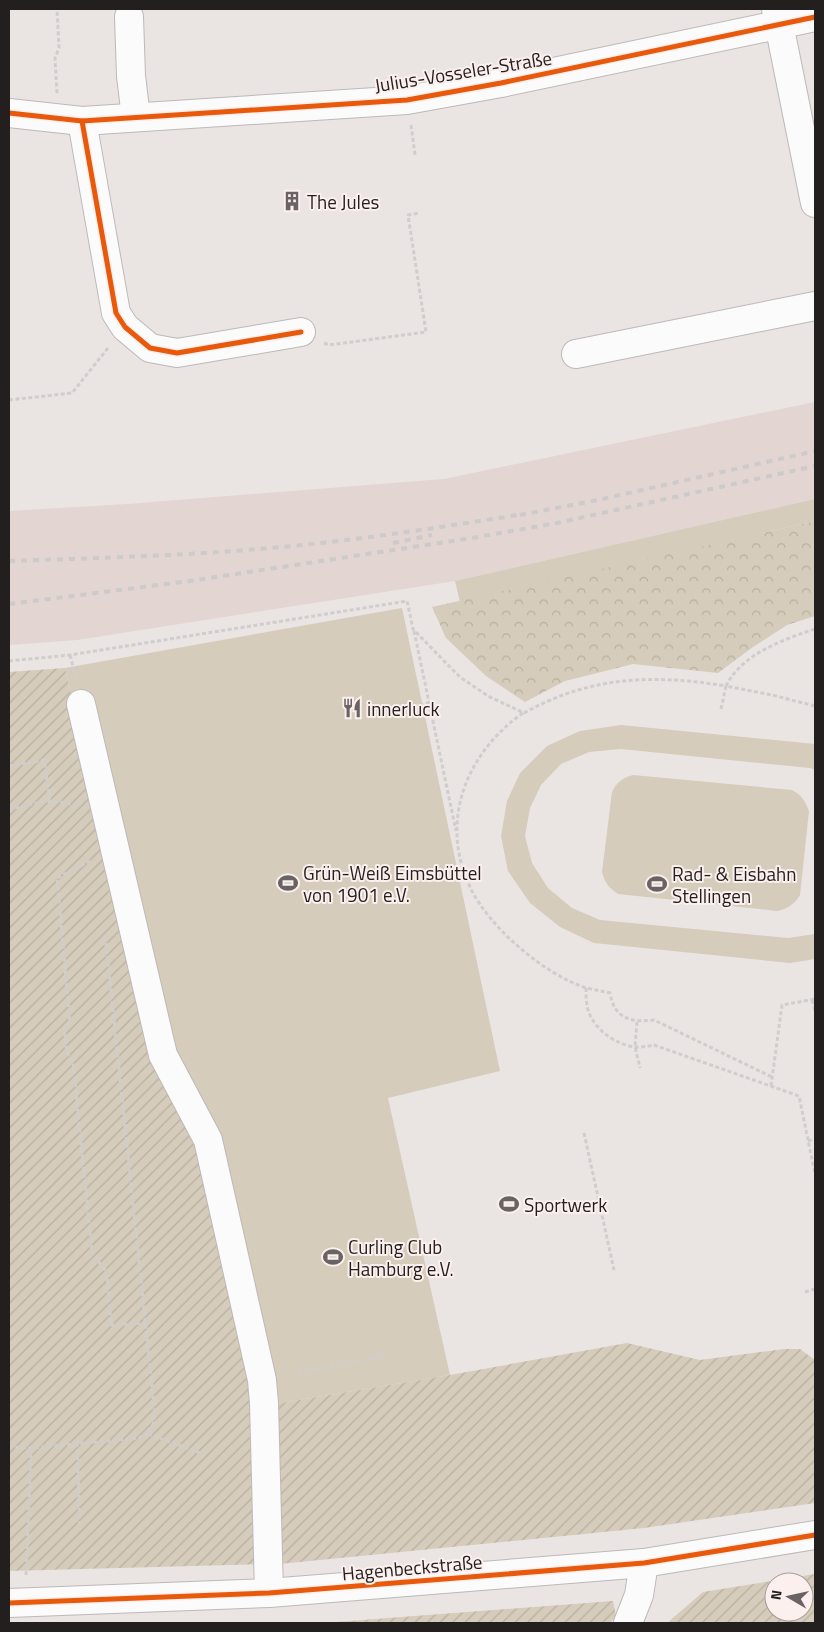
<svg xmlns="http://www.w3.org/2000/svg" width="824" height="1632" viewBox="0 0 824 1632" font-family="'Titillium Web',sans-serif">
<defs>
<pattern id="forest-crowns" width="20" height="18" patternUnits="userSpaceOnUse" patternTransform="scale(1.25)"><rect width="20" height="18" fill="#d6ccbb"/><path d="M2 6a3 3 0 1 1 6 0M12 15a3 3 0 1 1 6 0" fill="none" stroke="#b7afa0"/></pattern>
<pattern id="garden-furrows" width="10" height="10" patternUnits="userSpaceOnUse" patternTransform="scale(1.25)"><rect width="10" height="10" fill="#d6ccbb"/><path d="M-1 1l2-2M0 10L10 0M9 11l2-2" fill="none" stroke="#b7afa0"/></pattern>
</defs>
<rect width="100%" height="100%" fill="#eae4e3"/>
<path fill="#e2d5d2" d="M815,402V499L455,581L77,640L9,645V511L128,504L444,479Z"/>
<g fill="#d6ccbb">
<path d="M815,499V521L460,602L455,581Z"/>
<path d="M402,608L500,1071L388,1098L450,1375L275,1404L157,1062L65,668Z"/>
<path d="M621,725L815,744V770L810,768L621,749L589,752L561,764L541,785L530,808L525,836L532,863L548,888L572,908L600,920L788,938L815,934V959L790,963L594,943L560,927L530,903L508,871L501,836L507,801L520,773L547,746L580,731Z"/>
<path d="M633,775L792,790C802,795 805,801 809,811L800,895C794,904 789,908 778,911L618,894C609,888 605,883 602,872L612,792C617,782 622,778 633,775Z"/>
</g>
<path fill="url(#forest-crowns)" d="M815,521V616L787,625L753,647L718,673L633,664L565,681L525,702L486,676L446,638L432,607Z"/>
<g fill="url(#garden-furrows)" fill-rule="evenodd">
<path d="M65,668L157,1062L196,1143L255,1395L262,1564L9,1571V672Z"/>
<path d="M627,1343L700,1360L784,1349H800L815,1360V1503L644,1528L279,1564L275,1404L450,1375Z"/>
<path d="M815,1574V1623H667L703,1592ZM774,1582H804V1612H774Z"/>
<path d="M613,1601L616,1616L610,1623H323Z"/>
</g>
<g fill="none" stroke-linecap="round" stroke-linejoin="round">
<defs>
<g id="minor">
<path d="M776,9L815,203"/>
<path d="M129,17L131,76L136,117"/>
<path d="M9,113L82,121L407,100L501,83L815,17"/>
<path d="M82,121L116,313L125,327L150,348L177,353L301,332"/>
<path d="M576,354L815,306"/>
<path d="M81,704L163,1055L208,1140L262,1380L264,1403L269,1593"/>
<path d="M9,1603L269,1593L644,1563L815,1535"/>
<path d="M628,1623L639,1595L644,1563"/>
</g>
</defs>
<use href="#minor" stroke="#bdb9b8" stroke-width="30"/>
<g stroke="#d0cecd" stroke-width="3" stroke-dasharray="4 2.5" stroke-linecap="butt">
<path d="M57,93L55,58L59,48L57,9"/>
<path d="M411,125L415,155"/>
<path d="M324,343L329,345L426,332L408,215L420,213"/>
<path d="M9,400L72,393L108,348"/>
<path d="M414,631L456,831"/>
<path d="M70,655L76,679"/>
<path d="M9,661L70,655L407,601L413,629L447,664L460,677L488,696L524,713C591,676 652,674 726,686C742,654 782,640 815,629"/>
<path d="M721,709L726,686L772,695L815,706"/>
<path d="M523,713C466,753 438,822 471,889C490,928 546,976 587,988C595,990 602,991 610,993C614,1018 630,1023 654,1020L772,1077"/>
<path d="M375,715L429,703"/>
<path d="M9,766L44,760L50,802"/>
<path d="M9,809C31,805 58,795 78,808"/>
<path d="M90,861L57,878L70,1023L64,1030L67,1052L73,1062L92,1253L107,1273L111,1325L146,1323"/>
<path d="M586,988C586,997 586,1007 590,1015C598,1032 616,1044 634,1047C640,1048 648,1046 654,1045L799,1096L815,1174"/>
<path d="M812,1000L815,1010"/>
<path d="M637,1022L635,1047L640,1068"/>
<path d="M771,1086L782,1005L815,999"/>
<path d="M584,1133L614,1270"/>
<path d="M808,1141L815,1139"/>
<path d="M805,1292L815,1289"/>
<path d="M298,1372L381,1357L379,1348"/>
<path d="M148,1434L203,1454"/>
<path d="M77,1443L80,1527"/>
<path d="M9,1447L31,1448L139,1438C150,1433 153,1428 155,1415L105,934"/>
<path d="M26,1575L31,1448"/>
</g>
<use href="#minor" stroke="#fcfbfb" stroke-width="28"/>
<g stroke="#cccaca" stroke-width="4" stroke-dasharray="6 6" stroke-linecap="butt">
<path d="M520,515L598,500L815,451"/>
<path d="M393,543L432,535"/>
<path d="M9,561C96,558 183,556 270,548C355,541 440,527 525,514"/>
<path d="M9,604L190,581L472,538L557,523L815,466"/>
</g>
<defs>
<g id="cycleway">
<path d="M9,113L82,121L407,100L501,83L815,17"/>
<path d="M82,121L116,313L125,327L150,348L177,353L301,332"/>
<path d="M9,1603L269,1593L644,1563L815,1535"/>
</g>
</defs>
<use href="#cycleway" stroke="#fbf0ee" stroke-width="8"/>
<use href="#cycleway" stroke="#e8590c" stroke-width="5"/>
</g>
<defs>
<symbol id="building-bare" viewBox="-9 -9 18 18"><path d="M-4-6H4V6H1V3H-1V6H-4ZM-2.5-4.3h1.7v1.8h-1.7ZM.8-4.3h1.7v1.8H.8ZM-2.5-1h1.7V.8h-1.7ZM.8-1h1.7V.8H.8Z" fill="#696463" stroke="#fbf0ee" stroke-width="2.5" paint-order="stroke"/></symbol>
<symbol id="restaurant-bare" viewBox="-9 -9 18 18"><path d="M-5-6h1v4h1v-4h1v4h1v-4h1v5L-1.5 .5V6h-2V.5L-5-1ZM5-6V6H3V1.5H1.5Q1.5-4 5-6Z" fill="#696463" stroke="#fbf0ee" stroke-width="2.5" paint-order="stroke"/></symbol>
<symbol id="stadium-bare" viewBox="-9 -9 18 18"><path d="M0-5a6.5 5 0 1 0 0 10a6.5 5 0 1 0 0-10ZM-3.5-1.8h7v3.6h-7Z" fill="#696463" stroke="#fbf0ee" stroke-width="2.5" paint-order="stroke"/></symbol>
</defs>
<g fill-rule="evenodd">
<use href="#building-bare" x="278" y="187" width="28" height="28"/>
<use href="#restaurant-bare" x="338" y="694" width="28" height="28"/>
<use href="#stadium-bare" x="274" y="869" width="28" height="28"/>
<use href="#stadium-bare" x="643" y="870" width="28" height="28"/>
<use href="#stadium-bare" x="495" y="1190" width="28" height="28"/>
<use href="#stadium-bare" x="319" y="1243" width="28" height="28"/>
</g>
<g text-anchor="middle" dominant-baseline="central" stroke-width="4" stroke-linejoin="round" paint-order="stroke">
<g font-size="19" fill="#231f1e" stroke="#fbf0ee">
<text transform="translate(463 71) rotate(-9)">Julius-Vosseler-Straße</text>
<text transform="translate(412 1567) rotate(-5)">Hagenbeckstraße</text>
</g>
<g font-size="19" fill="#231f1e" stroke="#fbf0ee" text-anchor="start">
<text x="307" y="201">The Jules</text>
<text x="367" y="708">innerluck</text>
<text x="303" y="872">Grün-Weiß Eimsbüttel<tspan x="303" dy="22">von 1901 e.V.</tspan></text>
<text x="672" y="873">Rad- &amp; Eisbahn<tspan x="672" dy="22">Stellingen</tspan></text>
<text x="524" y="1204">Sportwerk</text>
<text x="348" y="1246">Curling Club<tspan x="348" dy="22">Hamburg e.V.</tspan></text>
</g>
</g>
<rect width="824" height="1632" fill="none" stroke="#231f1e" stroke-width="20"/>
<g transform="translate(789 1597) rotate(279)"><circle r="24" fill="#fbf0ee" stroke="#a59c9b"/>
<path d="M0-4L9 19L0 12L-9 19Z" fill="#696463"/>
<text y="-8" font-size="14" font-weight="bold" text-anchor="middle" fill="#231f1e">N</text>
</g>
</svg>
